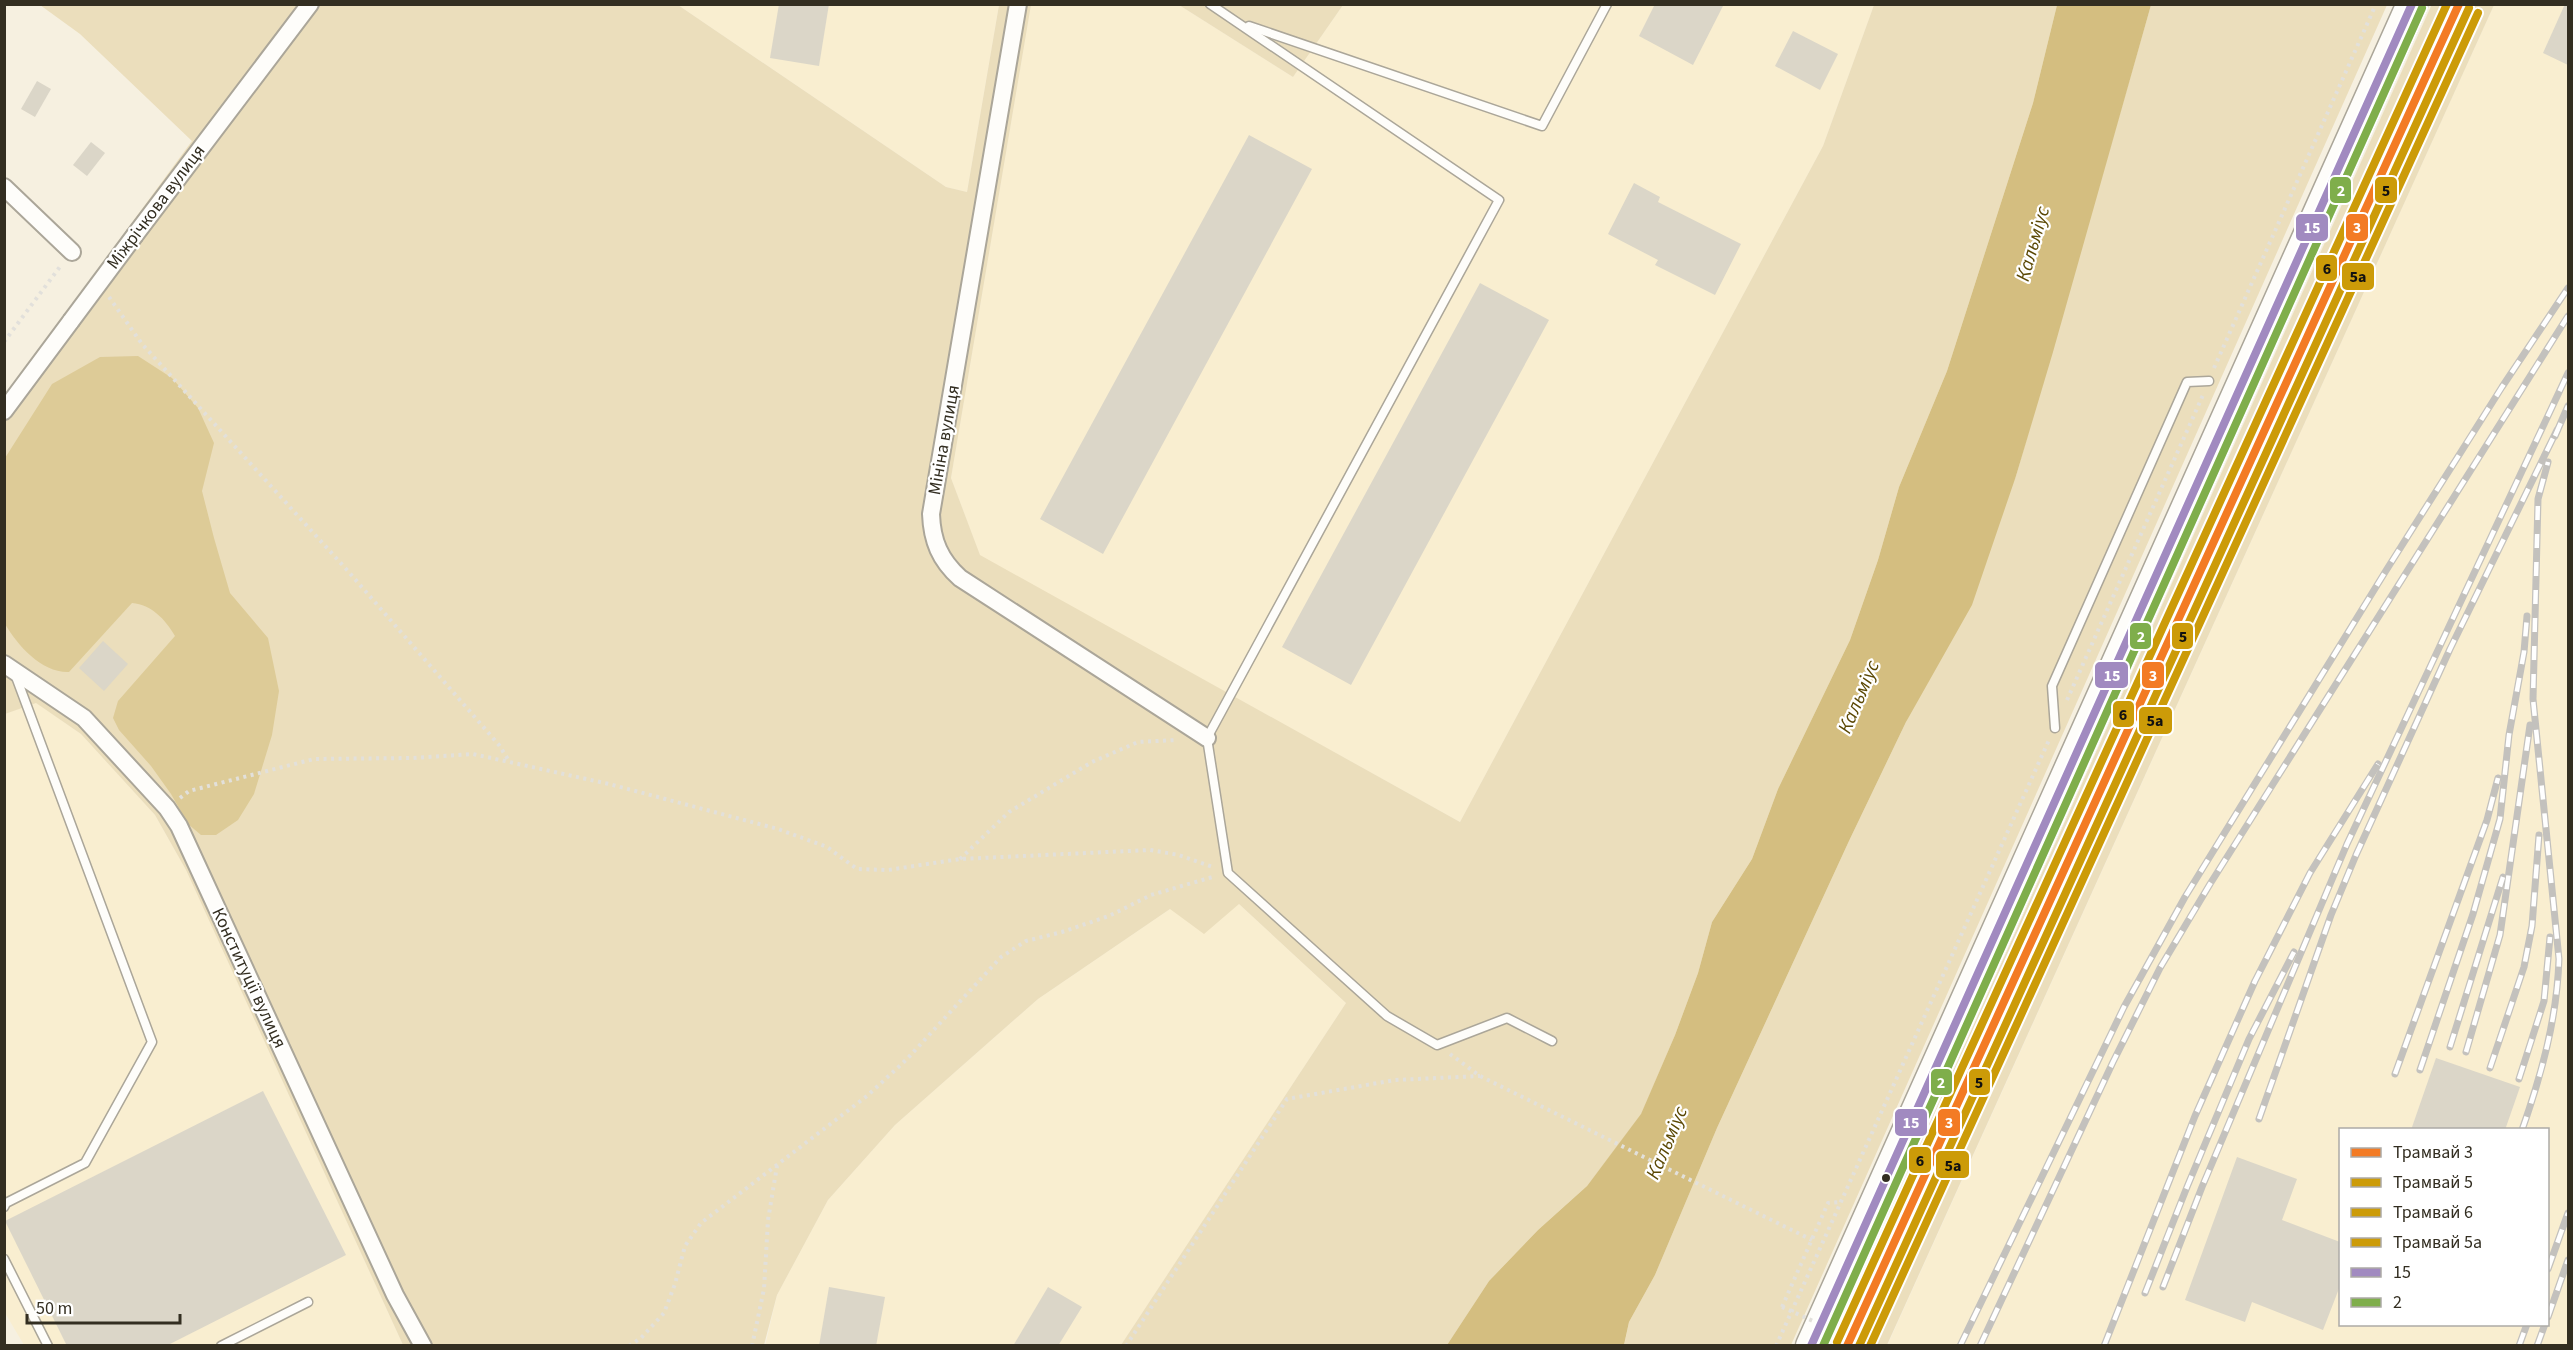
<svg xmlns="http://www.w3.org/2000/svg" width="2573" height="1350" viewBox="0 0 2573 1350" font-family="'Source Sans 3',sans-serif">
<rect width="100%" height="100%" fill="#f6f0e0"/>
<g fill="#f9eed0" fill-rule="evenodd">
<path d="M678,5H999L967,192L946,187Z"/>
<path d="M1031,5H1179L1293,77L1343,5H1874L1823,146L1460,822L980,556L951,478Z"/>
<path d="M2494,5H2568V1345L1887,1346ZM2340,1130H2548V1324H2340Z"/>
<path d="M35,702L81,734L155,815L186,870L403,1345H24L5,1313V714Z"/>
<path d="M1239,904L1346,1003L1121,1345L765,1346L777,1295L828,1200L895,1125L1038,999L1170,909Z"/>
</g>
<g fill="#ebdebc">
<path d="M2432,4L2494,5L1887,1345H1830Z"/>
<path d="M40,5H678L946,187L967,192L999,5H1031L951,478L980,555L1460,822L1823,146L1874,5H2057L2033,103L1947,371L1899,487L1878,560L1850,640L1778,789L1752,859L1712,922L1698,973L1675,1035L1641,1115L1587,1186L1538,1230L1489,1281L1447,1345H1121L1346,1003L1239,904L1204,934L1170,909L1038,999L895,1125L828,1200L777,1295L764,1345H403L186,870L155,815L81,734L36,703L5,714V395L192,141L80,34Z"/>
<path d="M1179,5H1343L1293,77Z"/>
<path d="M2151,5H2387L1791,1345L1624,1346L1629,1322L1655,1275L1717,1128L1849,841L1906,722L2016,476Z"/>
</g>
<path fill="#ddcb97" d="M138,356L172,378L198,408L214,443L202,491L214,538L230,593L268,638L279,691L272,735L254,794L238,820L216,835H201L188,824L171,794L151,766L119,730L113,718L118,701L175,636C165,619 152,605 132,603L69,672C42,673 18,646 5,624V458L52,384L100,357Z"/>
<path fill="#d4be80" d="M2057,5H2151L2053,352L2016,476L1972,605L1906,722L1849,841L1717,1128L1655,1275L1629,1322L1624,1345H1447L1489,1281L1538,1230L1587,1186L1641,1114L1675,1035L1698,973L1712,922L1752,859L1778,789L1850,640L1878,560L1899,487L1947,371L2033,103Z"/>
<g fill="#dbd6c8">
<path d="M779,4H829L819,66L770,58Z"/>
<path d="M1655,4H1724L1693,65L1639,36Z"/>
<path d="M2565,4H2568V65L2543,53Z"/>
<path d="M1793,31L1838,54L1820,90L1775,66Z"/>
<path d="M37,81L51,89L35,117L21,109Z"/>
<path d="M1249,135L1312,169L1103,554L1040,519Z"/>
<path d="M91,142L105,153L87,176L73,165Z"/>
<path d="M1634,183L1660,197L1658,202L1741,244L1715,295L1655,265L1658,260L1608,234Z"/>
<path d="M1480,283L1549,320L1351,685L1282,647Z"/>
<path d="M103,641L128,664L104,691L79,668Z"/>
<path d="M2436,1058L2520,1087L2505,1130H2411Z"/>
<path d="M263,1091L346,1255L166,1346H67L5,1221Z"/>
<path d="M2237,1157L2297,1179L2282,1220L2340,1242V1286L2323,1330L2252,1302L2245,1322L2185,1300Z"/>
<path d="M829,1287L885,1297L876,1346H819Z"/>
<path d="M1048,1287L1082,1307L1058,1346H1013Z"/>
</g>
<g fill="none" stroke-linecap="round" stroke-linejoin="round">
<defs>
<g id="lane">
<path d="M1210,4L1499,200L1207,738L1228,873L1387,1016L1437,1045L1507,1018L1552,1041"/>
<path d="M1249,26L1542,126L1607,4"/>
<path d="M2055,728L2052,686L2187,382L2209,381"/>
<path d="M4,1207L6,1203L85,1163L152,1042L15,674"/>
<path d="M4,1259L48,1346"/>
<path d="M221,1346L308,1302"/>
</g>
<g id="street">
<path d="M1018,4L931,514C932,541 940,560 960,578L1207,738"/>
<path d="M4,187L72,252"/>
<path d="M135,235L310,4"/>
<path d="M4,411L71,321"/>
<path d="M4,664L84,718L167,808L179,826L395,1295L423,1346"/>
</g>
<path id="highway" d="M1811,1346L2412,4"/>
</defs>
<use href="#lane" stroke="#aba699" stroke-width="11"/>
<use href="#street" stroke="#aba699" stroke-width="20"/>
<use href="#highway" stroke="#aba699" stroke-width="33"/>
<g stroke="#e2e0db" stroke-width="4" stroke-dasharray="3 4.5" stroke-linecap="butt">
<path d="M109,297L142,344L347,570L499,745L509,761"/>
<path d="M4,342L62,264"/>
<path d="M2214,368L2376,4"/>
<path d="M2067,700L2203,395"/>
<path d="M180,798L189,791L314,759L412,758L473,754L609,784L778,829L827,847L857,869L888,870L960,859L1150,850L1179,855L1213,867"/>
<path d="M960,859L1009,812L1092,762L1138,742L1176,740"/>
<path d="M1450,1054L1480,1076L1812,1240"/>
<path d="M1782,1307L1828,1203L1840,1202"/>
<path d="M629,1346L641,1338L664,1313L675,1284L685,1246L701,1223L867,1096L906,1060L1001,957L1026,941L1062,932L1109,916L1151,895L1216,876"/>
<path d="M752,1346L764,1289L768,1220L777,1166"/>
<path d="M1126,1346L1287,1099L1395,1080L1480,1076"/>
<path d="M1776,1346L2049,740"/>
</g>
<use href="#lane" stroke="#fefdfa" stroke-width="8"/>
<use href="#street" stroke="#fefdfa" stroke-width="16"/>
<use href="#highway" stroke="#fefdfa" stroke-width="30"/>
<defs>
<g id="rail">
<path d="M2555,436L2568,406"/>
<path d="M2450,1047L2503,877"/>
<path d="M2466,1052L2500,935L2530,725"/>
<path d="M2490,1068L2524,967L2532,926L2539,835"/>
<path d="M2420,1070L2473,914L2500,819L2509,735L2524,652L2527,616"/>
<path d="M2395,1074L2487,820L2498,778"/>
<path d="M2519,1079L2544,1001L2550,937"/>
<path d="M2259,1119L2331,915L2356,855L2450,649L2557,430"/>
<path d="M2522,1130C2542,1073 2557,1018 2559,959L2533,699L2538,499L2548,462"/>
<path d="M2548,1269L2568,1213"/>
<path d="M2163,1287L2202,1187L2347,844L2568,373"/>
<path d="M2145,1293L2187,1187L2249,1039L2294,952"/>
<path d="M2548,1317L2568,1260"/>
<path d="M1960,1346L2124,1007L2185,897L2387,569L2502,387L2568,288"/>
<path d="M1980,1346L2113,1062L2160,968L2210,884L2568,316"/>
<path d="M2104,1346L2195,1116L2255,981L2310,873L2378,764"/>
<path d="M2519,1346L2527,1324"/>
<path d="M2537,1346L2545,1324"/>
</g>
</defs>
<use href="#rail" stroke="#c3c1bd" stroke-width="7"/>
<use href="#rail" stroke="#fff" stroke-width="4.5" stroke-dasharray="14" stroke-linecap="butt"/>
<defs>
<path id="street-bridge" d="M71,321L135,235"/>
</defs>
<use href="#street-bridge" stroke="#aba699" stroke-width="20" stroke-linecap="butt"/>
<path stroke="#e2e0db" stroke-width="4" stroke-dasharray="3 4.5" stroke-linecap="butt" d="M1782,1307L1868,1346"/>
<use href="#street-bridge" stroke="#fefdfa" stroke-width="16"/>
<defs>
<path id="bus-1" d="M1811,1346L2412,4"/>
<path id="bus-2" d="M1823,1346L2422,8"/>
</defs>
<use href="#bus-1" stroke="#fff" stroke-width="12"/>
<use href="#bus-2" stroke="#fff" stroke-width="12"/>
<use href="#bus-1" stroke="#a18ac0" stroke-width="8"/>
<use href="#bus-2" stroke="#7fae4b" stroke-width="8"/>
<defs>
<path id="tram-1" d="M1847,1346L2459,4"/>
<path id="tram-2" d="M1859,1346L2469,8"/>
<path id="tram-3" d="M1837,1342L2447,4"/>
<path id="tram-4" d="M1870,1346L2478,13"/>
</defs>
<use href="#tram-1" stroke="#fff" stroke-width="12"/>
<use href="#tram-2" stroke="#fff" stroke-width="12"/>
<use href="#tram-3" stroke="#fff" stroke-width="12"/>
<use href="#tram-4" stroke="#fff" stroke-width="12"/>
<use href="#tram-1" stroke="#f37b24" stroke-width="8"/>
<use href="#tram-2" stroke="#cc9b08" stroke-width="8"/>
<use href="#tram-3" stroke="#cc9b08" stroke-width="8"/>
<use href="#tram-4" stroke="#cc9b08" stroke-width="8"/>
</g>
<circle fill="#332e21" stroke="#fff" stroke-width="2" cx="1886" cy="1178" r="5"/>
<g text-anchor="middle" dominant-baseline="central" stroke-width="4.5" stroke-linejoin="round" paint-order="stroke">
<g font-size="18" fill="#332e21" stroke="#fff">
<text transform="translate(156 207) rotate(-53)">Міжрічкова вулиця</text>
<text transform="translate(944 440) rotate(-80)">Мініна вулиця</text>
<text transform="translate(249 978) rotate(65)">Конституції вулиця</text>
</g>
<g font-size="20" font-style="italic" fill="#5b4804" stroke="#fff">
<text transform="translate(2033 244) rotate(-74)">Кальміус</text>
<text transform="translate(1859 697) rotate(-67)">Кальміус</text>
<text transform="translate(1667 1143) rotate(-67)">Кальміус</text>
</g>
</g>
<g stroke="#fff" stroke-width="2">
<rect x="2329" y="176" width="23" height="28" rx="6" fill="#7fae4b"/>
<rect x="2374" y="176" width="24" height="28" rx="6" fill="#cc9b08"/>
<rect x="2295" y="213" width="34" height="29" rx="6" fill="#a18ac0"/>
<rect x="2345" y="213" width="24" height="29" rx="6" fill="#f37b24"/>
<rect x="2315" y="254" width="23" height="28" rx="6" fill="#cc9b08"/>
<rect x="2341" y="262" width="34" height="29" rx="6" fill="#cc9b08"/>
<rect x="2129" y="622" width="23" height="28" rx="6" fill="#7fae4b"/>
<rect x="2171" y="622" width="23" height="28" rx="6" fill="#cc9b08"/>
<rect x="2141" y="661" width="24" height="28" rx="6" fill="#f37b24"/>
<rect x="2094" y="661" width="35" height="28" rx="6" fill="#a18ac0"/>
<rect x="2112" y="700" width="23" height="28" rx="6" fill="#cc9b08"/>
<rect x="2138" y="706" width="35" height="29" rx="6" fill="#cc9b08"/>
<rect x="1930" y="1068" width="23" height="28" rx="6" fill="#7fae4b"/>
<rect x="1968" y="1068" width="23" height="28" rx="6" fill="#cc9b08"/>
<rect x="1894" y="1108" width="34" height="29" rx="6" fill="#a18ac0"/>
<rect x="1937" y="1108" width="24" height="29" rx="6" fill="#f37b24"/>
<rect x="1908" y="1146" width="24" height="28" rx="6" fill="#cc9b08"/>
<rect x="1935" y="1150" width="35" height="29" rx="6" fill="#cc9b08"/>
</g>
<g font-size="16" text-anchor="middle" font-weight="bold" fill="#fff">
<text x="2341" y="196">2</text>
<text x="2312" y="233">15</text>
<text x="2357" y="233">3</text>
<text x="2141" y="642">2</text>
<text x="2153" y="681">3</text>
<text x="2112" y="681">15</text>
<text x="1941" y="1088">2</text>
<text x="1911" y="1128">15</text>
<text x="1949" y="1128">3</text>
</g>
<g font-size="16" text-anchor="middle" font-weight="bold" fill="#111">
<text x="2386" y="196">5</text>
<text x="2327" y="274">6</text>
<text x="2358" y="282">5а</text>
<text x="2183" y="642">5</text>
<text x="2123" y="720">6</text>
<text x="2155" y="726">5а</text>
<text x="1979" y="1088">5</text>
<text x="1920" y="1166">6</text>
<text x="1953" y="1171">5а</text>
</g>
<rect width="2573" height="1350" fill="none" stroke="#332e21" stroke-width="12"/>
<rect x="2339" y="1128" width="210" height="198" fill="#ffffff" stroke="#adaba6" stroke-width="1.5"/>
<rect x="2351" y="1148" width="30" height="9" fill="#f37b24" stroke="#adaba6" stroke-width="1.5"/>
<text x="2393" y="1158" font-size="18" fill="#332e21">Трамвай 3</text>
<rect x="2351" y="1178" width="30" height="9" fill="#cc9b08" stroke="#adaba6" stroke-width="1.5"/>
<text x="2393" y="1188" font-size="18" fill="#332e21">Трамвай 5</text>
<rect x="2351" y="1208" width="30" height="9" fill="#cc9b08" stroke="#adaba6" stroke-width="1.5"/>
<text x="2393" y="1218" font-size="18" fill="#332e21">Трамвай 6</text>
<rect x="2351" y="1238" width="30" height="9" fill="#cc9b08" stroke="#adaba6" stroke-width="1.5"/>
<text x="2393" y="1248" font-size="18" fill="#332e21">Трамвай 5а</text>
<rect x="2351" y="1268" width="30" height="9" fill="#a18ac0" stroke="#adaba6" stroke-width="1.5"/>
<text x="2393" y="1278" font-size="18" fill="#332e21">15</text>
<rect x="2351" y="1298" width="30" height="9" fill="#7fae4b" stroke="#adaba6" stroke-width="1.5"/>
<text x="2393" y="1308" font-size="18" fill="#332e21">2</text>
<path d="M27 1314v9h153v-9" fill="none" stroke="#332e21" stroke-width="3"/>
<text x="36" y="1314" font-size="18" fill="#332e21" stroke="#ffffff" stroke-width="4.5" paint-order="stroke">50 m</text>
</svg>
